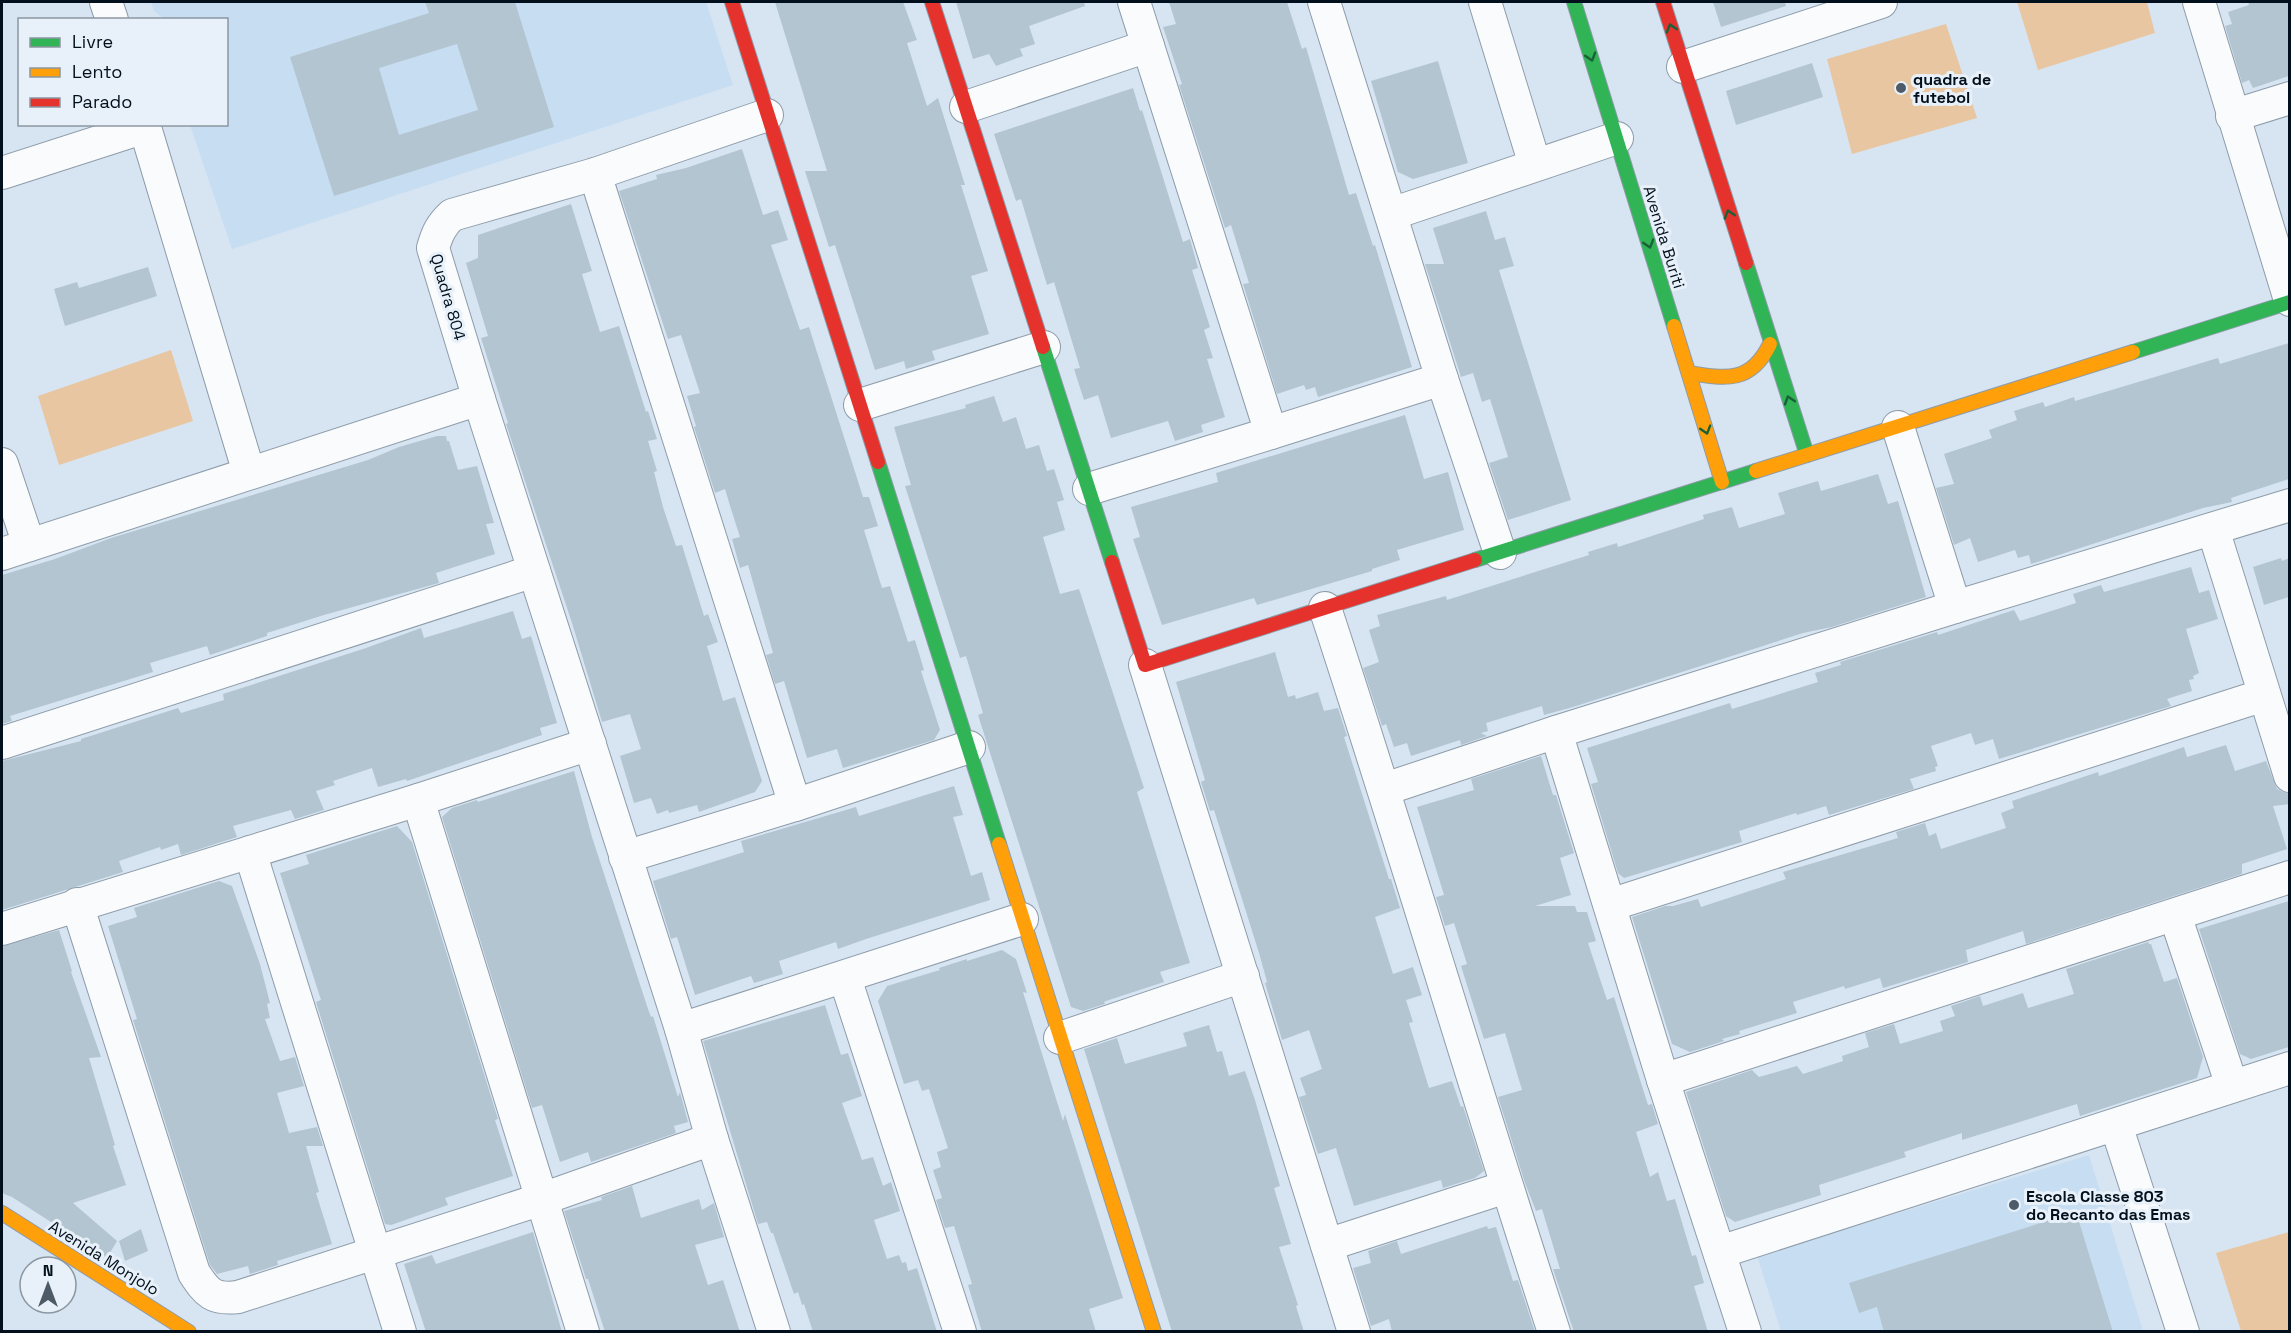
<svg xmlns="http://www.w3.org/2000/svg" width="2291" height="1333" viewBox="0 0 2291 1333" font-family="'Space Grotesk',sans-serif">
<rect width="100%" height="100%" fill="#d7e5f3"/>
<g fill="#c7ddf2">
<path d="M151,2H706L733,85L232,249L190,125L226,124V20L164,19L154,11Z"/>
<path d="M2089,1155L2143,1331H1781L1757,1256Z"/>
</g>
<g fill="#e8c6a1">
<path d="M2017,2H2147L2155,33L2038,70Z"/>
<path d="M1946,24L1977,118L1852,154L1827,59Z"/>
<path d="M171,350L193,421L59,465L38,396Z"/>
<path d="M2289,1232V1331H2241L2216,1253Z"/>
</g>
<g fill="#b3c5d0" fill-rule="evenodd">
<path d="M425,2H515L554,127L334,196L290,57L429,13ZM457,44L478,110L399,135L379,68Z"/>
<path d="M775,2H903L917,40L907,43L927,106L938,98L965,185H961L988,271L971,276L989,334L932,351L935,360L906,369L904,361L875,370L835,245L829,247L805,171H827Z"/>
<path d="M956,2H1084L1085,6L1029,26L1035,44L1020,49L1023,56L996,66L989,54L973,59Z"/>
<path d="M1169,2H1287L1302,49L1306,47L1349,195L1356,193L1373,246L1375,245L1412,367L1318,397L1315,387L1306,390L1304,385L1277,394L1243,284L1249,283L1231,225L1225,228L1179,85L1182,84L1163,27L1176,24Z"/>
<path d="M1713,2H1785L1786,6L1721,27Z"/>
<path d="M2248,2H2289V76L2253,88L2249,80L2242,83L2225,26L2232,24L2228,12L2249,5Z"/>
<path d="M1438,61L1468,163L1413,179L1398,172L1371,81Z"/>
<path d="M1812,63L1823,97L1736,125L1726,91Z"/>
<path d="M1133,88L1140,111L1142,110L1183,242L1190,239L1198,268L1192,270L1210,327L1204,330L1213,358L1207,359L1225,417L1201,425L1203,432L1175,441L1168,421L1111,438L1098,395L1084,400L1074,369L1080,368L1054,282L1047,285L1021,199L1016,201L994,134Z"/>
<path d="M742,149L763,215L778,210L788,240L771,245L800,330L809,327L863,497H869L878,526L864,530L882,588L890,586L908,642L915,640L924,670L921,671L940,730L934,740L843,768L837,749L807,758L784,681L775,684L766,655L773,653L748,565L740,568L732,539L740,537L731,509L725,489L715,493L694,427L696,426L687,396L700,393L681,335L668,339L619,191L657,179L656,175L686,168Z"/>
<path d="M571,204L592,271L582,274L600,332L619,326L646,412L648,411L657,439L648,441L657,471L654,472L663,507L676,546L682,545L704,616L708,614L718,642L707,646L723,701L735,697L762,781L755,792L699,812L697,805L669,813L668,810L657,814L651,798L634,803L620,756L641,749L630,714L602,722L572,623L506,424L508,423L481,338L488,336L466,263L478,258V235Z"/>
<path d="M1486,211L1495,240L1505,237L1514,266L1499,270L1571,500L1508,520L1489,463L1508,457L1490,399L1482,402L1473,373L1461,377L1425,264H1444L1433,228Z"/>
<path d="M148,267L157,296L65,326L54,289L77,282L79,288Z"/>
<path d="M2289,343V479L2231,498L2232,502L2203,508L2031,564L2029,555L2018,558L2015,550L1978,562L1970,538L1954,545L1936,488L1954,484L1944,454L1992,438L1989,430L2017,420L2014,411L2043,402L2045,407L2074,397L2075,401L2218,358L2220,364Z"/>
<path d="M994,396L1003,422L1016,417L1026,449L1039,445L1047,471L1054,469L1064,500L1057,502L1065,530L1043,537L1060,594L1079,589L1144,788L1137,792L1190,963L1160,972L1164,982L1106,1001L1104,1002L1105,1004L1083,1011L1071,1007L978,715L983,713L966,656L960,658L905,486L911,485L894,427L966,408L965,405Z"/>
<path d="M1405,415L1424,479L1448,472L1464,530L1397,550L1400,560L1372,569V571L1257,605L1254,598L1162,625L1133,539L1140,537L1131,507L1218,482L1216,473Z"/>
<path d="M437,436H446L447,441H449L458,470L477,466L494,523L486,524L495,554L436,573L439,583L324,615L267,633V636L210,655L207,646L150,663L153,672L10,716L12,721L2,724V575L55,559L111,538L368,460L399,447Z"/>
<path d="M1878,474L1888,504L1898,501L1926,597L1832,627L1803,633L1573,707L1544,715L1542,706L1486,723L1488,731L1481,733L1487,736L1461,745L1460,740L1411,756L1407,743L1394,747L1386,724L1382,726L1363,668L1379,662L1369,630L1380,626L1377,615L1446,596L1447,600L1589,555L1588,552L1617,543L1618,547L1704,519L1703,515L1732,507L1739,528L1785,514L1778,493L1818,481L1821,491Z"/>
<path d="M2281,558L2282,561L2289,558V597L2264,605L2253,567Z"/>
<path d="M2191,567L2199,593L2209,590L2218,619L2186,629L2199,673L2193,676L2194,679L2189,680L2192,691L2167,699L2171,706L1999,759L1993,739L1975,745L1971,733L1931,746L1938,766L1935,767L1936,771L1910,779L1914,789L1829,815L1826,806L1797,815L1796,813L1739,831L1742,842L1624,878L1618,873L1591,784L1598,782L1587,748L1730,703L1732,709L1818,682L1815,673L1841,665L1840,662L1937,632L1938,635L2014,610L2020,621L2076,603L2073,594L2101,585L2104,592Z"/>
<path d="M513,611L522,639L531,636L557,723L540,728L542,735L407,781L406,779L378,787L372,768L333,781L335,785L316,791L324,810L295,819L291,810L233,826L237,837L181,855L178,844L161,850L160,847L119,861L123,872L2,910V761L81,741V739L178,708L181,713L224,700L223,694L366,648L421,628L424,638Z"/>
<path d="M1275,652L1288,697L1295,695L1296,699L1318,692L1324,711L1338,708L1347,736L1344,737L1389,879H1391L1400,908L1375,917L1393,974L1413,967L1422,995L1406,1000L1413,1022L1409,1023L1429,1088L1452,1081L1461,1107L1463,1106L1484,1171L1475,1178L1443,1188L1441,1180L1354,1206L1336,1148L1318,1154L1299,1097L1306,1095L1300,1078L1322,1069L1309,1030L1282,1040L1265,983L1267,982L1259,953L1214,810L1210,811L1201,782L1205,780L1176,682Z"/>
<path d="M2226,745L2235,771L2266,761L2277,789L2289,794V804L2273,806L2287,849L2242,864V874L2026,944L2023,931L1966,950L1968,962L1883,988L1880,978L1845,989L1844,986L1793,1002L1797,1013L1739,1031L1740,1034L1722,1039L1724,1041L1690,1052L1672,1044L1632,917L1665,906H1673L1698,899L1701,907L1786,879L1783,872L1898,838L1896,832L1925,823L1929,836L1936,833L1941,849L2006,828L2001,813L2014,808L2012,801L2098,772L2099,776L2184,747L2187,757Z"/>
<path d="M1541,756L1553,795H1556L1574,853L1560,858L1571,895L1535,906H1575L1577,912H1587L1596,941L1588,943L1607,1000L1614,997L1648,1105L1652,1104L1658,1124L1636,1132L1650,1177L1658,1172L1667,1201L1675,1199L1692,1256L1696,1255L1704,1283L1694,1286L1708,1332H1574L1553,1269H1560L1542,1209L1536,1211L1525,1183L1498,1097L1522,1090L1505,1033L1484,1039L1461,966L1467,964L1454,923L1445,926L1436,897L1444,895L1417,807L1474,790L1471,779Z"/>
<path d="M574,771L592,837L648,1009L651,1017L653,1016L678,1097L680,1092L688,1122L674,1126L676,1133L591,1162L588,1152L560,1162L542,1105L532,1108L442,817L452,808L477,800L478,802Z"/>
<path d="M954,786L963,815L953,817L971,876L982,872L990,900L866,939L838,949L836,942L779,961L783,974L754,983L751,976L695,995L677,937L671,939L653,881L744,852L741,841L856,807L859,816Z"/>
<path d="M397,826L412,842L498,1119L495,1120L513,1176L445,1198L448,1205L391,1225L385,1224L316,1002L321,1000L280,873L309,864L306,855Z"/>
<path d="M219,881L232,886L260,964L270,1003L267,1004L270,1018L265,1019L280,1061L295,1057L304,1086L277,1093L289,1133L317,1127L323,1146H306L319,1192L316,1193L332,1244L277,1261L278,1265L250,1274L248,1266L217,1274L210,1265L133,1020L137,1019L108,926L137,917L134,908Z"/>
<path d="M2289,901V1047L2251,1059L2240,1054L2199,929Z"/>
<path d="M59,930L72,971L71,972L101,1057L89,1058L115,1145L113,1146L126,1185L73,1203L117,1241L107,1258L12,1197L4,1194L2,1190V946Z"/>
<path d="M2148,942L2149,944H2151L2164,982L2177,978L2203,1057L2197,1078L2080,1116L2077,1104L1962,1140V1133L1904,1152L1906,1157L1819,1185L1821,1195L1735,1222L1726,1216L1686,1092L1752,1070L1759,1077L1797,1066L1803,1074L1843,1061L1842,1056L1869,1047L1865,1033L1894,1024L1900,1044L1943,1031L1940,1021L1955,1016L1951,1006L1980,996L1983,1006L2023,993L2028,1008L2074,994L2066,969Z"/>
<path d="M1002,950L1016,959L1027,993L1023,992L1038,1041L1063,1121L1065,1114L1123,1298L1089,1309L1096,1332H982L968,1285L972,1284L954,1226L945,1228L936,1200L942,1198L933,1170L941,1167L937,1152L948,1148L929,1089L922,1091L918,1080L904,1084L878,1001L887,986L940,970L939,968L967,959V961Z"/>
<path d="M825,1005L841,1055L848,1053L862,1096L842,1103L862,1160L873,1157L883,1186L891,1182L900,1211L874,1220L887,1259L899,1255L902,1263L906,1262L908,1271L917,1268L937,1332H813L804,1304L802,1305L798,1292L794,1294L773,1233H771L767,1222L758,1224L703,1041Z"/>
<path d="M1209,1025L1217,1052L1222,1051L1229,1076L1245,1071L1255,1100L1280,1186L1274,1188L1291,1244L1279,1247L1298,1305L1296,1306L1304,1332H1172L1084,1049L1117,1038L1125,1064L1187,1046L1183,1033Z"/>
<path d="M632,1186L641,1218L699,1199L702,1210L714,1203L724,1237L695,1245L708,1285L723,1280L740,1332H605L588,1279H586L564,1211L602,1200L601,1197Z"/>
<path d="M2076,1212L2113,1332H1884L1877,1307L1859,1313L1849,1283Z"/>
<path d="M1487,1226L1488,1229L1496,1227L1513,1281L1518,1280L1535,1332H1392L1389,1319L1371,1326L1353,1268L1371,1263L1368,1251L1397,1241L1401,1254Z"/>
<path d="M141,1229L148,1251L125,1261L119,1241Z"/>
<path d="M533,1232L562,1332H426L404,1264L432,1255L436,1264Z"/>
</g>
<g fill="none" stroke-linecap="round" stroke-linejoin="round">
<defs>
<g id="street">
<path d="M106,2L112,20"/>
<path d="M1324,2L1442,379L1500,553"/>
<path d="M1485,2L1535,165"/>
<path d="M2199,2L2290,300"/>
<path d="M1683,67L1881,2"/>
<path d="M966,107L1148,46"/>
<path d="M2232,116L2290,98"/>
<path d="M144,124L249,473"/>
<path d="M2,173L145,127"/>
<path d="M595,174L795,805"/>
<path d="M1391,214L1617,138"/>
<path d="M479,399L681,1029L712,1139L774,1332"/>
<path d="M860,405L1044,347"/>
<path d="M1898,427L1955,607"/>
<path d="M1271,433L1442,379"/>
<path d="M2,464L29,545"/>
<path d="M1089,489L1271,433L1134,2"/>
<path d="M2213,529L2290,776"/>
<path d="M2,554L479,399L433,248C437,234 441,225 452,215L595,174L767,115"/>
<path d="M1325,608C1404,848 1475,1091 1554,1332"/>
<path d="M1145,665L1354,1332"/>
<path d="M1556,732L1663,1080L1745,1332"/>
<path d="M2,743L534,571"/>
<path d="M1385,789L1556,732L1955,607L2290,505"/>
<path d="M418,800L583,1332"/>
<path d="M250,852L400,1332"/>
<path d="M625,857L795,805L969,747"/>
<path d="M77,904L194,1273C207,1293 213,1300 238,1297L542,1199L712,1139"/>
<path d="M1610,905L2264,695"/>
<path d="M2175,915L2232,1086"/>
<path d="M2,929L418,800L590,744"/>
<path d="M845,978L960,1332"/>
<path d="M681,1029L1022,919"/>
<path d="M1060,1038L1243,976"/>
<path d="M1663,1080L2290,877"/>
<path d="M2116,1125L2183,1332"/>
<path d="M1327,1245L1506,1187"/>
<path d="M1720,1252L2290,1068"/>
</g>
<g id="fast">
<path d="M1574,2L1674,326"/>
<path d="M1746,263L1807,455"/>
<path d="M1043,347L1112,562"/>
<path d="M2133,352L2290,302"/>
<path d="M878,462L999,844"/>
<path d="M1475,560L1756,471"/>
</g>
<g id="slow">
<path d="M1674,326L1722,482"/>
<path d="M1689,373C1727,379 1751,383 1770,344"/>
<path d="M1756,471L2133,352"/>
<path d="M999,844L1154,1332"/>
<path d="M2,1213L189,1332"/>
</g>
<g id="jam">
<path d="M732,2L878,462"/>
<path d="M932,2L1043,347"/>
<path d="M1663,2L1746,263"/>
<path d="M1112,562L1145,665L1475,560"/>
</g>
</defs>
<use href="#street" stroke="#8e9ca9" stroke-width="34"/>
<use href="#fast" stroke="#8e9ca9" stroke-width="16"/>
<use href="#slow" stroke="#8e9ca9" stroke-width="16"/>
<use href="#jam" stroke="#8e9ca9" stroke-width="16"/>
<use href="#street" stroke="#f9fbfd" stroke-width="32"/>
<use href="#fast" stroke="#30b455" stroke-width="14"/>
<use href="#slow" stroke="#ff9f0a" stroke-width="14"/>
<use href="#jam" stroke="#e5322d" stroke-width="14"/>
</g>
<defs><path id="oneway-chevron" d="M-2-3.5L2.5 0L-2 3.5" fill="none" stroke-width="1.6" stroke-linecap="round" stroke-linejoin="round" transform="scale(1.5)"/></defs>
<g stroke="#196238">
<use href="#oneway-chevron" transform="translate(1671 28) rotate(-107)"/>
<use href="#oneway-chevron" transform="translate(1591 57) rotate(73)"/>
<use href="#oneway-chevron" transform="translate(1729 214) rotate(-107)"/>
<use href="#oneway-chevron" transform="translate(1649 244) rotate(73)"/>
<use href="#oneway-chevron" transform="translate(1789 400) rotate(-108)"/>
<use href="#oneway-chevron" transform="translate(1706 430) rotate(73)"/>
</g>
<g fill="#4d5a67" stroke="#e8f1f9" stroke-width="2">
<circle cx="1901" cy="88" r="6"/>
<circle cx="2014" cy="1205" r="6"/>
</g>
<g text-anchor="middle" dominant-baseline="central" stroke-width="6" stroke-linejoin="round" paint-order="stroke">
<g font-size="16" font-weight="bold" fill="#020f1c" stroke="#e8f1f9" text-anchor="start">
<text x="1913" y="79">quadra de<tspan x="1913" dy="18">futebol</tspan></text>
<text x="2026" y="1196">Escola Classe 803<tspan x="2026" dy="18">do Recanto das Emas</tspan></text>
</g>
<g font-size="16" fill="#020f1c" stroke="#e8f1f9">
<text transform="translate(1664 237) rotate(73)">Avenida Buriti</text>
<text transform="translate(448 297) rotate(74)">Quadra 804</text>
<text transform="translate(104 1258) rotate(32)">Avenida Monjolo</text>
</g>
</g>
<rect width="2291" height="1333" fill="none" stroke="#020f1c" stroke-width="6"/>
<rect x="18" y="18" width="210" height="108" fill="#e8f1f9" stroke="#8c97a1" stroke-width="1.5"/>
<rect x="30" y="38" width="30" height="9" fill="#30b455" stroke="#8c97a1" stroke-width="1.5"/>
<text x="72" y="48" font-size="18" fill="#020f1c">Livre</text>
<rect x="30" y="68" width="30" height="9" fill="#ff9f0a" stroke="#8c97a1" stroke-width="1.5"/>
<text x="72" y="78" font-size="18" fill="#020f1c">Lento</text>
<rect x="30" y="98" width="30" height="9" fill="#e5322d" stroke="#8c97a1" stroke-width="1.5"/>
<text x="72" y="108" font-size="18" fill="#020f1c">Parado</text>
<g transform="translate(48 1285)"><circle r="28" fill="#e8f1f9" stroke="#8c97a1" stroke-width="1.5"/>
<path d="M0-4.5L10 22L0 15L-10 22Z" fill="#4d5a67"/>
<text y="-9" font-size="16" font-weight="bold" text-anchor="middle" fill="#020f1c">N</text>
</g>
</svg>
